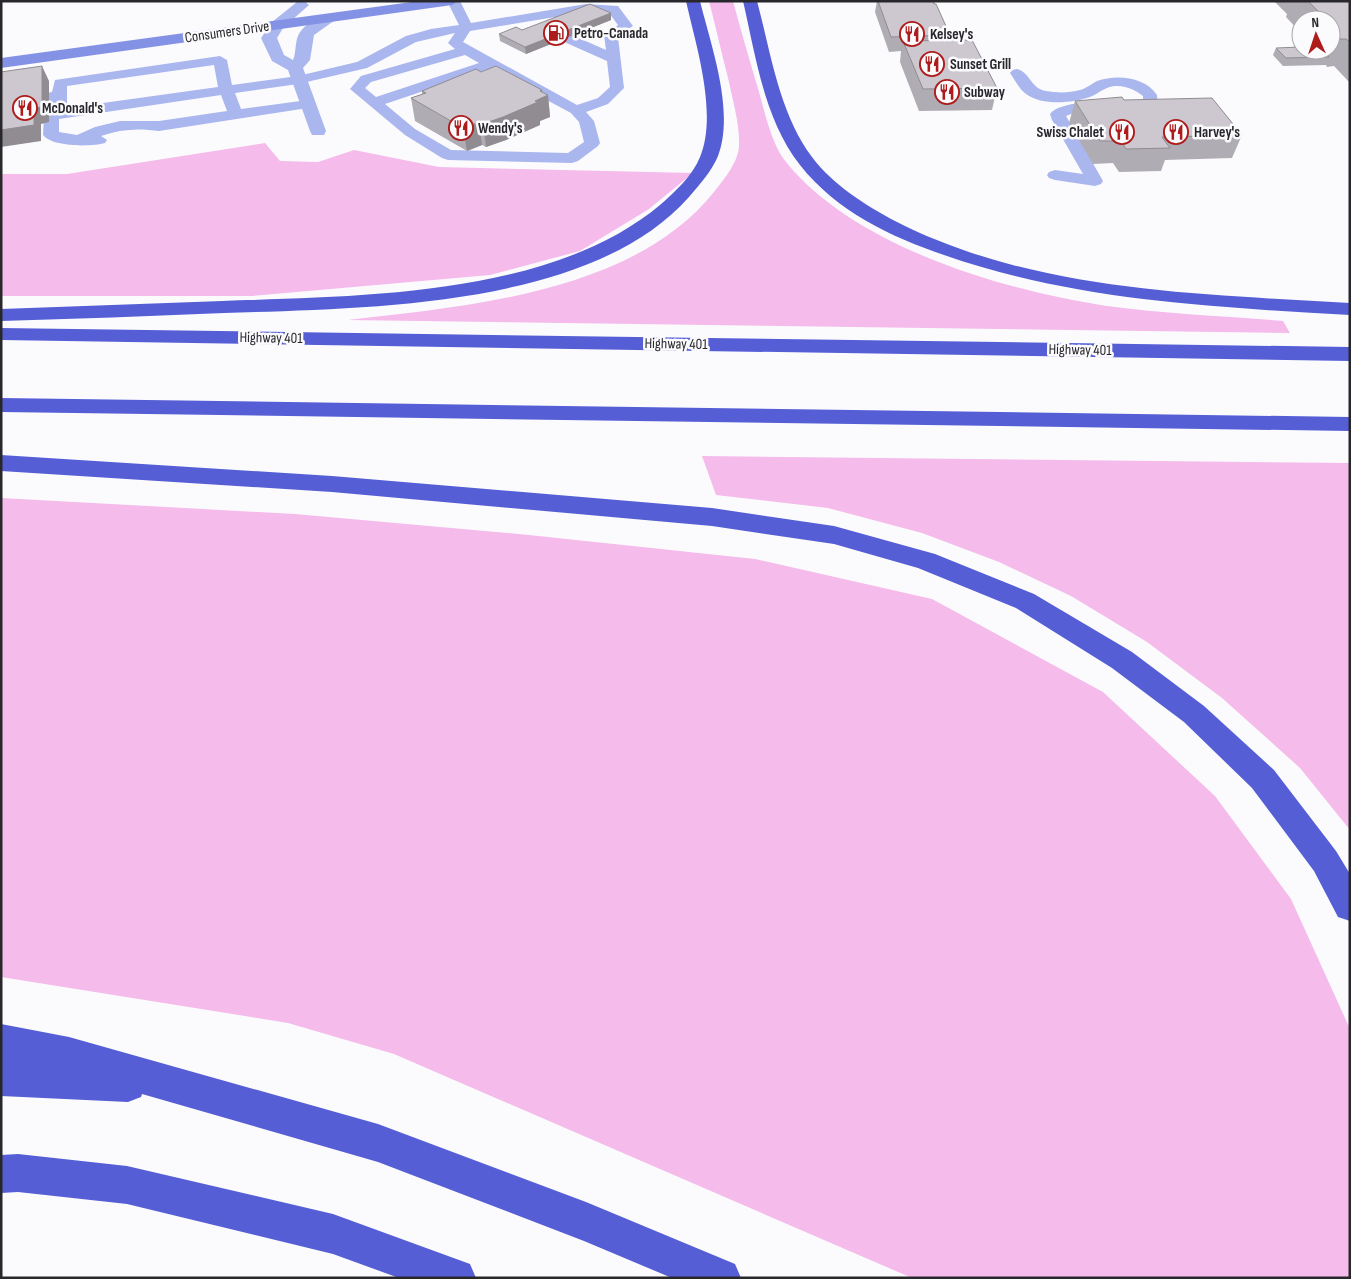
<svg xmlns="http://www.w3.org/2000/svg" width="1351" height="1279" viewBox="0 0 1351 1279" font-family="'Sofia Sans Condensed',sans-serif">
<rect width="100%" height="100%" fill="#fbfbfe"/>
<g fill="#f4bbeb">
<path d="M709,1H733C741,31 750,62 759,92C765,113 772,145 786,162C855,247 1002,290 1107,306C1165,314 1225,316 1283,321L1290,333L348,320C468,306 633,293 714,192C724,179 738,163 739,146C740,125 733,102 729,82C722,55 716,28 709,1Z"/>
<path d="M265,143L280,161L318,162L354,150L439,167L693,173L649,209L580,251L490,275L252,296H1V174H67Z"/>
<path d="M702,456L1350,463V830L1300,768L1222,698L1147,642L1071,596L999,562L922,533L828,508L716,495Z"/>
<path d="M1,498L295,514L529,535L755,559L932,599L1103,692L1215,796L1291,899L1350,1029V1278H912L394,1054L288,1023L1,977Z"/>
</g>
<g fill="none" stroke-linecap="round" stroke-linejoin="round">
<g fill="#aab6ee" fill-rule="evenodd">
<path d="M447,1H460L471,23L586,4L618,6L633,26L618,37L624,88L608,104L586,112L594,121L600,143L598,146L578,161L572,163L448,160L442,158L405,135L350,89L361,76L455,49L448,43L455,33L416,42L367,68L298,84L235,93L241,109L308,100L313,101L315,104L313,107L308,108L159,131C139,128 120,129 101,136L107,140L105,143C91,147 52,147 43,135L45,96L47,93L52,92L55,80L220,56L227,60L232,85L298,76L357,62L406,36L431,29L459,25ZM586,12L609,13L618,25L604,35L606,50L572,35L567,34L560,38L562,41L607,61L610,87L598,98L577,105L463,42L470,31ZM465,55L479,63L376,97L365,88L371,82ZM214,65L218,87L67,108V86ZM489,69L571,113L579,122L584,142L568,153L451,150L415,129L385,104ZM221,95L227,111L159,121H120L95,127L77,135L59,132V119Z"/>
<path d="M1017,69C1030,72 1031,89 1046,91C1057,93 1070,93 1080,90C1087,88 1091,84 1097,81C1117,74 1145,77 1157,95C1157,98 1158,100 1156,103C1149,114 1090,112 1076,112L1066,116L1103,181L1101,184L1095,186L1055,180L1049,178L1047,175L1049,172L1055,170L1083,174L1052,120L1050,114C1062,98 1120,102 1139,101L1143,99V96C1133,88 1119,83 1107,88C1101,90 1096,95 1090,97C1073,103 1042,106 1026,94C1019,89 1015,80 1010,73L1012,70Z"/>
</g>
<path fill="#aab6ee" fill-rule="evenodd" d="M297,2L304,1L309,5L283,28L277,38L284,55L293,60C296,53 295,43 298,36C303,24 324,12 336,15L338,18L314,35L310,60L303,68L326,131L324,135H312L310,131L288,70L272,61L261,38L272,22Z"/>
<path fill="#8492e5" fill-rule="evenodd" d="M419,1H459L452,5L1,68V58Z"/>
<g fill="#555ed5" fill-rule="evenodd">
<path d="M686,1H700C711,46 735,111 718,156C712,171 699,185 689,197C590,309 362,308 224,313C149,316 75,319 1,321V309C75,306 149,304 222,301C360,296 550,297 660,205C675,192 693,175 700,157C718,113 696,46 686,1Z"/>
<path d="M743,1H757C771,53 779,113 812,157C833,185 865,205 895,221C1034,292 1198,294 1350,303V315C1213,307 1075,301 944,255C891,237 836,211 800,165C764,119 756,57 743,1Z"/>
<path d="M1,328L1350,347V361L1,340Z"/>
<path d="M1,398L1350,417V431L1,412Z"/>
<path d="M1,455L332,476L712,508L834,526L935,554L1034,594L1132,652L1204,706L1274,770L1336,851L1350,874V921L1338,917L1314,871L1252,788L1184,722L1112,668L1016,608L918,568L834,544L712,526L332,492L1,471Z"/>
<path d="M1,1024L69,1037L378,1124L586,1202L735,1264L741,1278H672L584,1241L378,1162L142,1094L141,1097L128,1102L1,1096Z"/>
<path d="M18,1154L127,1166L333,1214L470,1264L476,1278H399L333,1254L127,1204L18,1192L1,1193V1155Z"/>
</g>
</g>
<g fill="#b0acb3">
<path d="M877,1H933L950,35L949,40L997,88L992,110L919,111L900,62L901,51L889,52L875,12Z"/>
<path d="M1274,1H1350V83L1334,66L1327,67L1326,65L1283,66L1273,55L1276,48L1301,50H1331V20H1301V33L1286,17L1287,14Z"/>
<path d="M611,13V20L526,54L500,41L499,34L522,30Z"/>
<path d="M481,72L542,90L543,93L548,95L550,117L540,121V125L506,140L486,147L482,145L467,151L415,121L411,98L422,94V91Z"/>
<path d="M1124,100L1242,135L1232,158L1165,160L1161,171L1119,172L1113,163L1093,164L1069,123L1075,101Z"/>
</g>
<g fill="#908c92">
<path d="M611,13V20L526,54L525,47Z"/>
<path d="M42,66L49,81V122L41,124V141L1,147V130L34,108Z"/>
<path d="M542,90L543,97L548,95L550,117L540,121V125L506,140L486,147L483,124L535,101L540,91Z"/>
<path d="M479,122L482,145L467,151L463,128Z"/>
</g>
<g fill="#cdc8d0" stroke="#908c92">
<path d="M878,1H933L934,4H936L950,35L891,37Z"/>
<path d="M1308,1H1350V42L1346,39H1340L1331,31V26H1333L1331,24V20H1327Z"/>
<path d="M590,4L611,13L525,47L499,34L516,27L522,30Z"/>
<path d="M972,40L997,88L923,89L903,41Z"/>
<path d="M1301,47V50H1322L1329,57L1286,58L1276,48Z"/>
<path d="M42,66V107L34,108V125L1,130V72Z"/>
<path d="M496,66L542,90L540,91L548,95L535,101L538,102L503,117L483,124L479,122L463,128L411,98L426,93L422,91L476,69L481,72Z"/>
<path d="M1122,97L1124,100L1212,98L1242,135L1162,137L1170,148L1126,149L1121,141H1100L1075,101Z"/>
</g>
<defs>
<symbol id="fuel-ring" viewBox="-11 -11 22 22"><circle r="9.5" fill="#fbfbfe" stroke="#ad1c1b" stroke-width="1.5"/><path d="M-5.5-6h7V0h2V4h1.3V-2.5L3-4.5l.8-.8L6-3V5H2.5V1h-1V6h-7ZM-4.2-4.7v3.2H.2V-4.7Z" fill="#ad1c1b"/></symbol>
<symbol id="restaurant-ring" viewBox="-11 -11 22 22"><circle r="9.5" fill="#fbfbfe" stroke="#ad1c1b" stroke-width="1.5"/><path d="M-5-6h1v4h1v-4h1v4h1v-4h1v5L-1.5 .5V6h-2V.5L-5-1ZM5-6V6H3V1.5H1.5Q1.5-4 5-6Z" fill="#ad1c1b"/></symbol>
</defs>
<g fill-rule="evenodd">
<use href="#fuel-ring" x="542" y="19" width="28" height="28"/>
<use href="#restaurant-ring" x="898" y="20" width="28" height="28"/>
<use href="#restaurant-ring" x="918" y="50" width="28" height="28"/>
<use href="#restaurant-ring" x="933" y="78" width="28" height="28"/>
<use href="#restaurant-ring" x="11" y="94" width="28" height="28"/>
<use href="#restaurant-ring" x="447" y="114" width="28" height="28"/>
<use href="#restaurant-ring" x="1108" y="118" width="28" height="28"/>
<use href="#restaurant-ring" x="1162" y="118" width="28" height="28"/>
</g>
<g text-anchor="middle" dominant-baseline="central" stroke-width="5" stroke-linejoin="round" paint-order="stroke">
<g font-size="15" fill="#28272b" stroke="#fbfbfe">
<text transform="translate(227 32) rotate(-8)">Consumers Drive</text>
<text transform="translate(271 338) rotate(1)">Highway 401</text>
<text transform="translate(676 344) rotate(1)">Highway 401</text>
<text transform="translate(1080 350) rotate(1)">Highway 401</text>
</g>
<g font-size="15" font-weight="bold" fill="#28272b" stroke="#fbfbfe" text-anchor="start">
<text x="574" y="33">Petro-Canada</text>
<text x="930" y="34">Kelsey's</text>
<text x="950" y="64">Sunset Grill</text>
<text x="964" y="92">Subway</text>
<text x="42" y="108">McDonald's</text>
<text x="478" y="128">Wendy's</text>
<text x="1104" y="132" text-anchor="end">Swiss Chalet</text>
<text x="1194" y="132">Harvey's</text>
</g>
</g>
<rect width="1351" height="1279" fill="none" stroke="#28272b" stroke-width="5"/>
<g transform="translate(1316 35) rotate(357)"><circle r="24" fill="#fbfbfe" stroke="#a7a6aa"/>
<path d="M0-4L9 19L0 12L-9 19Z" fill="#ad1c1b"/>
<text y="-8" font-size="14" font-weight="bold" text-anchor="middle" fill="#28272b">N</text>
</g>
</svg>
